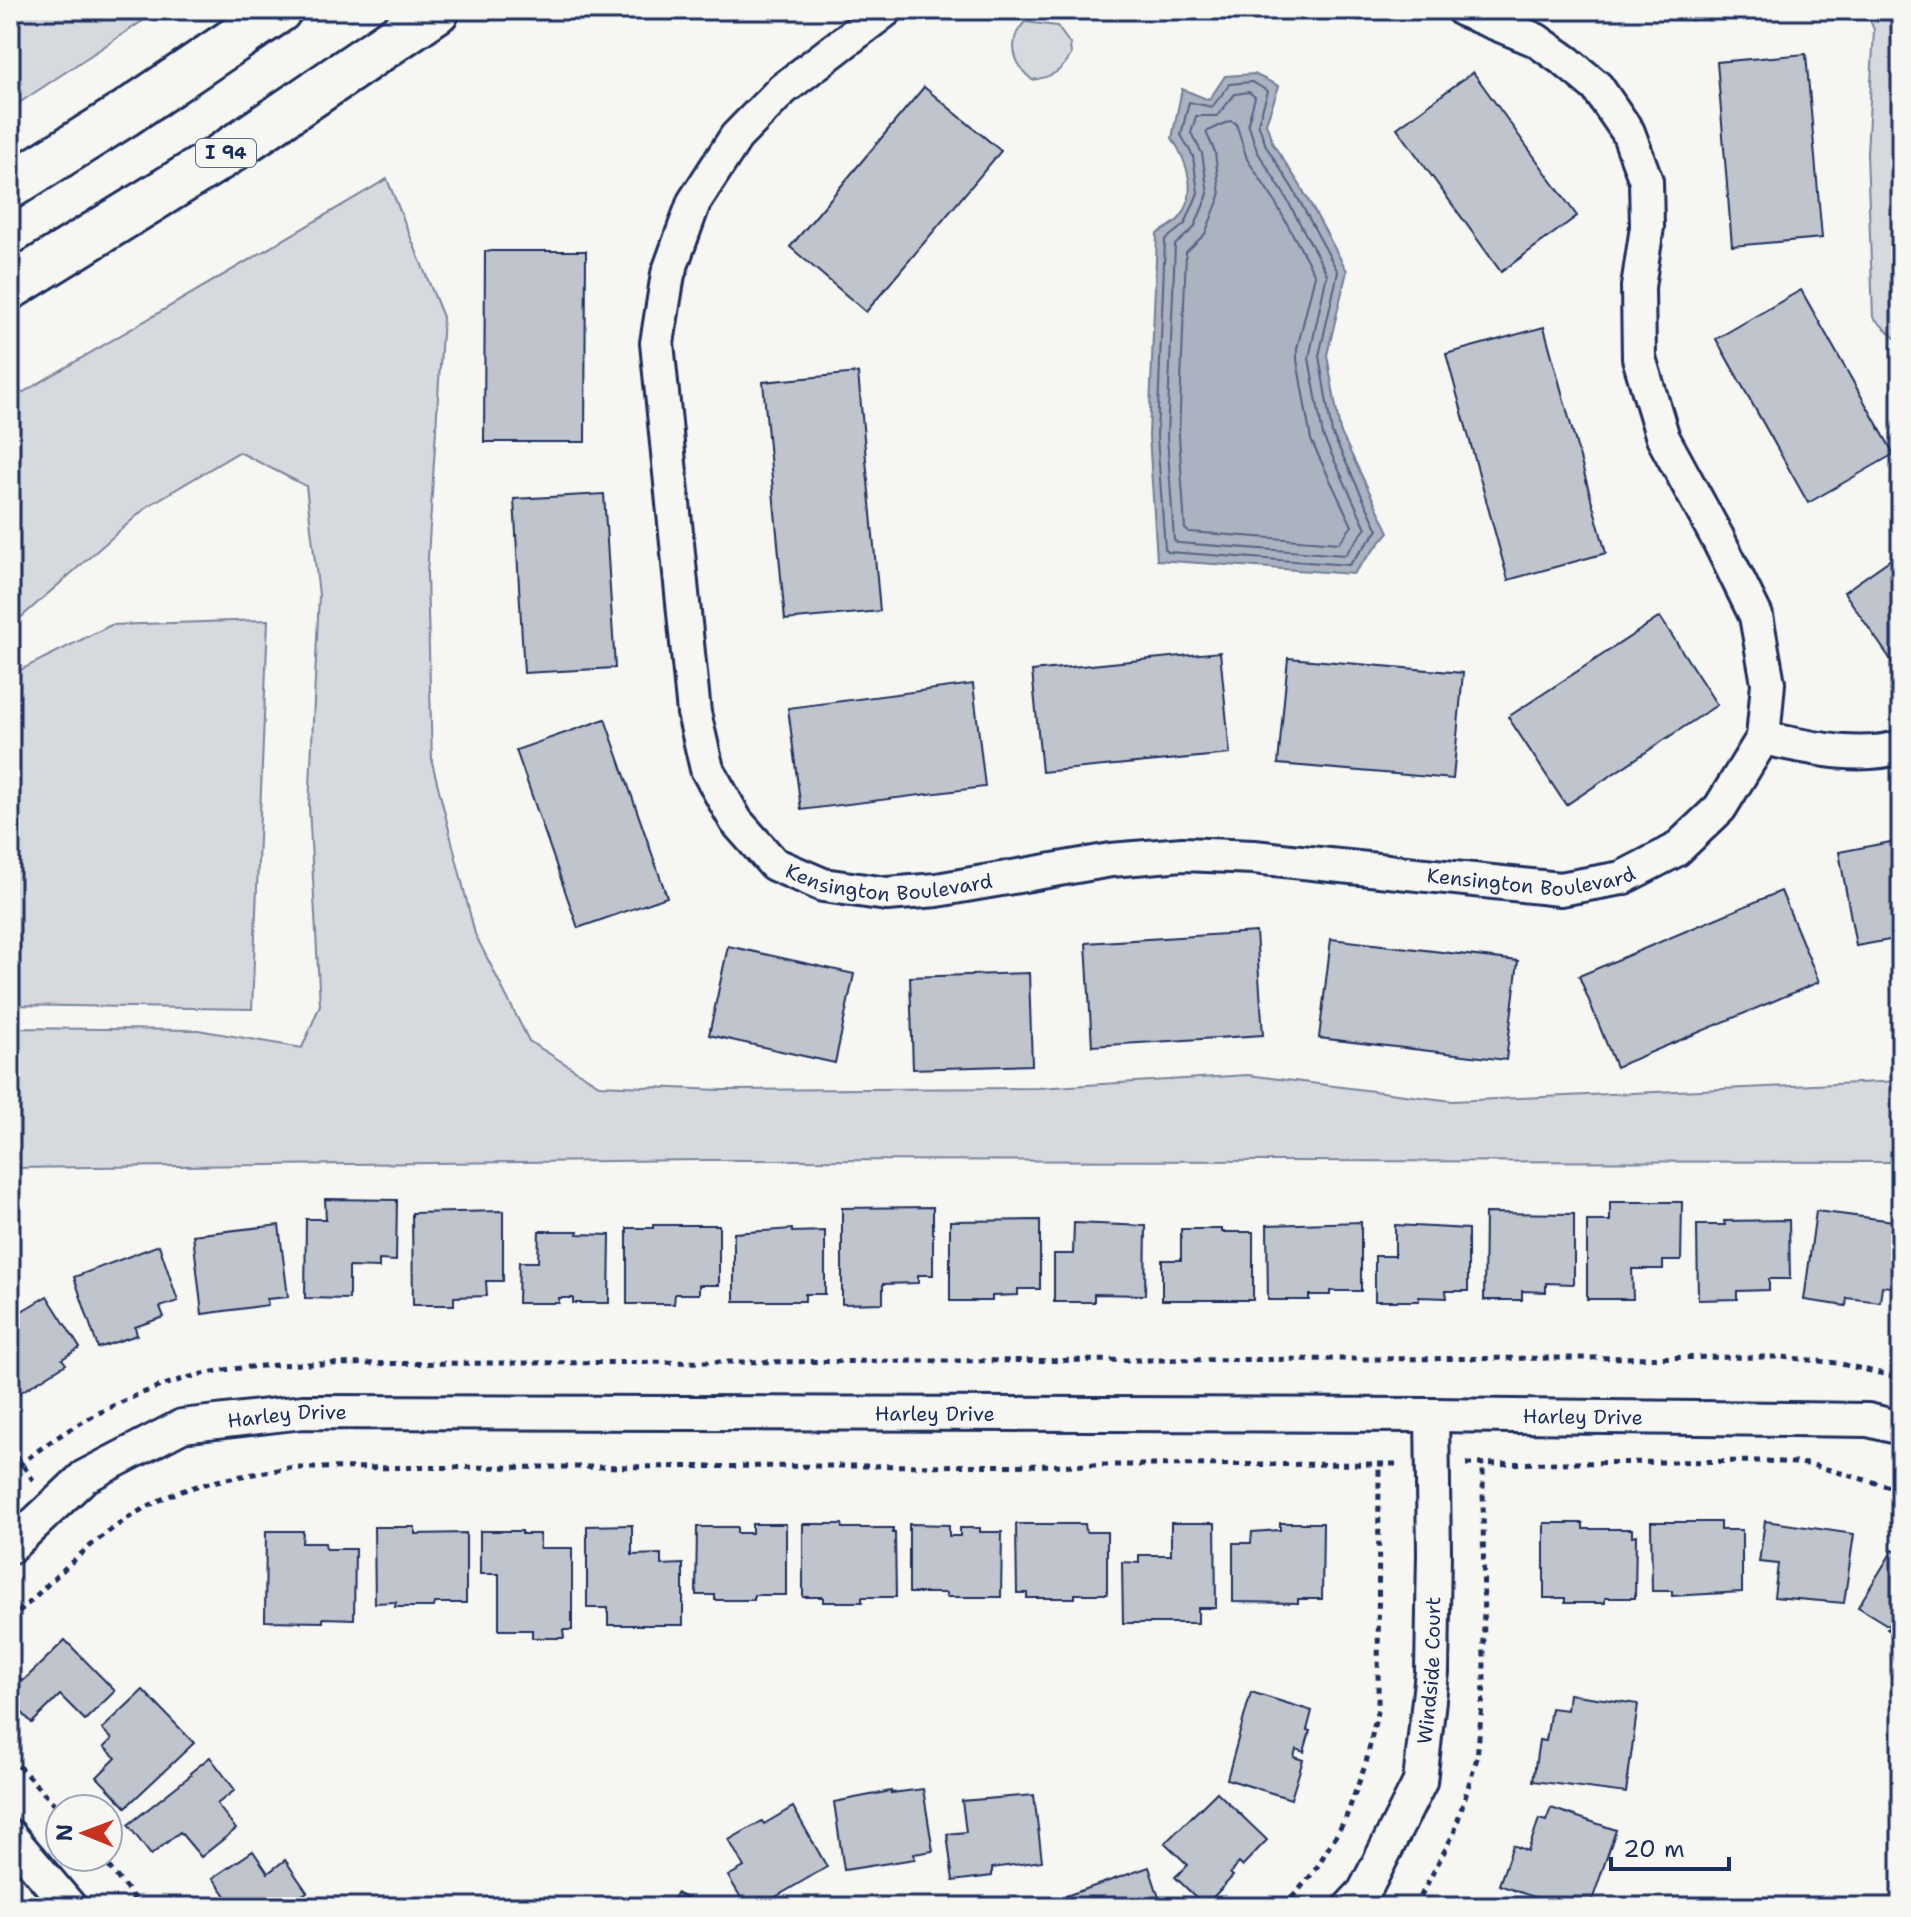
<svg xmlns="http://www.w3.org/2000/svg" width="1911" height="1917" viewBox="0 0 1911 1917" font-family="'Shantell Sans',sans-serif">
<rect width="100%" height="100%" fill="#f6f6f2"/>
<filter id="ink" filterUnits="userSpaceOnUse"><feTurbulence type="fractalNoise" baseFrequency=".0125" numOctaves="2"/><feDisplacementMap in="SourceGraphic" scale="16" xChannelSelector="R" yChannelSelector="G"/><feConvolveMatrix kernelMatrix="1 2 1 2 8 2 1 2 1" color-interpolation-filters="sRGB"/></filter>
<g filter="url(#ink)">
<g fill="#d6d9dd" stroke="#78849e" stroke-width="2">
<path d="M10,10H159L10,109Z"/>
<path d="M1866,10H1901V344L1873,317L1867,153L1874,30Z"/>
<path d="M1025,22L1057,26L1070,44L1071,55C1061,72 1052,77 1032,80C1014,65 1006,41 1025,22Z"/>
<path d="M387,179L443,317L427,574L432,762L475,934L529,1041L599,1085L721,1090L1038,1088L1248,1075L1452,1101L1901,1081V1162L703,1160L10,1168V1028L198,1030L302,1048L320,1005L309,807L319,595L306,486L239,452L148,506L10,627V400Z"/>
<path d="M268,620L252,1009L10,1005V675L111,625Z"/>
</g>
<path fill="#abb2c0" stroke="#717e99" stroke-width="2" d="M1254,74L1279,86L1266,123L1273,144L1300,185L1347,271L1327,355L1340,431L1389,532L1353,574L1157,560L1149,436L1157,234C1163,230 1173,225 1178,220C1200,196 1187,161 1172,138L1182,89L1209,100L1225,76Z"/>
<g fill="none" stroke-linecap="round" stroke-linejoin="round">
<g stroke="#556385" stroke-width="2">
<path d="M1252,82L1268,91L1258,123L1266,146L1293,189L1338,272L1319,356L1332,433L1378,530L1349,565L1168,552L1165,549L1157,436L1165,240L1185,224L1198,193L1193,156L1181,135L1189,102L1212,107L1230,84Z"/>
<path d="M1249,92L1255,97L1248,123L1257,151L1284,194L1327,274L1309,358L1323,436L1366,528L1345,555L1178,543L1174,540L1167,436L1175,245L1194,228L1208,194L1202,153L1191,133L1196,116H1217L1235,94Z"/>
<path d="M1230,121L1236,123L1247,159L1274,200L1315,275L1297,349V360L1311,440L1352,526L1339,543L1189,532L1185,529L1179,436L1186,252L1205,234L1220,196L1215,152L1206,132Z"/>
</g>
</g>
<g fill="#c0c4cd" stroke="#1b2f5e" stroke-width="2">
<path d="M1672,10H1696L1692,20Z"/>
<path d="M1806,54L1822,238L1732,246L1717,62Z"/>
<path d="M1473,72L1577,216L1501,272L1397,128Z"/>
<path d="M924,87L1001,151L866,312L790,247Z"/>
<path d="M485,251H586L585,442H484Z"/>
<path d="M1801,290L1894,454L1808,503L1716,339Z"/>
<path d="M1544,327L1606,553L1508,580L1446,354Z"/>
<path d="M858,373L880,611L785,620L763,382Z"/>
<path d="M604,494L615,668L524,673L514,499Z"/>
<path d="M1901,552V672L1900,673L1844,592Z"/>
<path d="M1660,617L1717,705L1566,805L1508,717Z"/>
<path d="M1220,652L1230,754L1042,772L1032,671Z"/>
<path d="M1288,658L1463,673L1453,779L1278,764Z"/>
<path d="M973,684L985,787L801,810L788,708Z"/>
<path d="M605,719L667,897L578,928L516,750Z"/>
<path d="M1901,840V938L1856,946L1839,852Z"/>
<path d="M1781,891L1819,982L1616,1067L1579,976Z"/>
<path d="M1256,932L1263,1035L1092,1046L1086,943Z"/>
<path d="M1331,939L1518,961L1506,1060L1319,1038Z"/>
<path d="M728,946L854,974L835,1063L709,1035Z"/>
<path d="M1029,973L1032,1065L913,1069L910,977Z"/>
<path d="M325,1199L397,1200L396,1261L379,1260V1268L349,1267V1299L305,1298L306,1219H326Z"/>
<path d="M1610,1202H1682L1681,1261H1663V1269H1632L1633,1299H1587V1221H1610Z"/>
<path d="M933,1207V1275H918V1283L883,1284V1303L842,1304V1208Z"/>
<path d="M503,1211V1281H486L487,1296L454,1297V1305H413L412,1213Z"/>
<path d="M1816,1211L1901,1222V1266L1898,1288L1882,1286L1880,1302L1847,1298L1846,1306L1804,1300Z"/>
<path d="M1485,1213L1574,1214V1284L1546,1283V1292L1522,1291V1300H1484Z"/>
<path d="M1040,1220V1289H1018V1295L992,1296V1301H950V1221Z"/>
<path d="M1789,1220L1790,1279H1769V1290L1737,1291V1299L1698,1300L1697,1225H1725L1724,1221Z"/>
<path d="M1361,1222V1291H1330V1295H1309V1300H1268L1267,1225Z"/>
<path d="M1074,1223L1146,1226L1145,1295L1094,1294V1302H1054V1254H1073Z"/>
<path d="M279,1225L288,1297L267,1299L268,1305L202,1314L193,1235Z"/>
<path d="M653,1225H719V1285H699V1294H675L674,1304H627V1228H653Z"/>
<path d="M1395,1225L1468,1229V1291H1446L1447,1298L1419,1297V1301H1375V1256H1395Z"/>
<path d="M792,1229V1232L825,1231V1294H805V1301H734V1233Z"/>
<path d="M1181,1229H1222V1232H1253V1300H1162V1260H1181Z"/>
<path d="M539,1231H578L577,1234L610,1235L609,1303H573V1298H559V1303H518L519,1262H538Z"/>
<path d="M159,1245L178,1301L160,1307L164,1317L135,1327L137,1335L98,1348L74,1277Z"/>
<path d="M47,1296L80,1348L62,1359L66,1364L10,1399V1314L18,1309L20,1312Z"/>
<path d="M1765,1521L1854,1534L1844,1603L1774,1597L1778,1564L1759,1562Z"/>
<path d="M1651,1522H1720V1530H1742V1592L1672,1596V1591H1652Z"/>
<path d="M1171,1523H1215L1216,1608H1198V1623H1123L1122,1562L1139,1563V1555H1171Z"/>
<path d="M1280,1523H1323L1322,1599H1298V1603L1233,1602V1543H1251L1252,1532L1280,1530Z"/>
<path d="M1544,1523H1583V1529H1632V1536L1636,1535L1635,1598H1605V1603H1565V1598H1544Z"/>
<path d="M752,1524H786V1595H754V1600H715V1595H696L697,1527H737V1533H752Z"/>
<path d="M803,1524H842L843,1528H893V1533H895L896,1597H862V1602H823V1597H803Z"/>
<path d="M909,1524L949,1525V1536H960V1528H980V1532H1002L1001,1597H946V1593H909Z"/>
<path d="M1016,1524H1085L1086,1532H1107V1594H1075V1598H1027V1593H1017Z"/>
<path d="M632,1525V1555L661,1554V1565L683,1564V1625H608V1608H587V1526Z"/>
<path d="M374,1527H415V1534L466,1533V1603H435L434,1607H395L396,1602L375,1603Z"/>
<path d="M266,1531H303L302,1543H325L326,1549H355L354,1619L323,1618V1622L265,1621Z"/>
<path d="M480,1531H522V1534H540V1548H572V1630H563L564,1638H532V1630H499V1574H480Z"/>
<path d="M1893,1550L1901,1555V1638L1887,1629L1889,1626L1858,1607Z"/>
<path d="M65,1640L115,1691L85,1720L60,1695L32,1723L10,1700V1689L21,1679L23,1681Z"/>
<path d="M143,1690L194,1743L126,1807L97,1777L116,1758L104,1747L112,1739L102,1729Z"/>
<path d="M1251,1692L1312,1711L1307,1730L1310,1731L1304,1752L1296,1749L1294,1757L1303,1760L1291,1799L1227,1779Z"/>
<path d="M1569,1694L1638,1704L1626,1793L1533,1781L1539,1740L1546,1741L1551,1708L1567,1710Z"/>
<path d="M210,1757L235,1790L217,1804L236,1829L201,1857L180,1832L151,1855L128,1825L191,1775L190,1773Z"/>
<path d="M923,1789L933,1851L914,1854L915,1859L844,1870L834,1802L891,1791V1793Z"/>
<path d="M1217,1792L1267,1840L1242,1866L1239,1863L1230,1873L1233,1876L1205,1906L1175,1877L1188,1865L1165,1843Z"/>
<path d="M1034,1795L1042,1861L992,1868V1876L953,1881L947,1834L966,1832L962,1801Z"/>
<path d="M793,1807L827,1867L765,1903L762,1897L746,1906L728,1876L744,1867L729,1840L762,1821L764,1824Z"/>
<path d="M1551,1808L1616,1830L1590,1907H1563L1499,1885L1513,1845L1528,1851L1539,1819L1546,1821Z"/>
<path d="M253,1851L268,1873L285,1860L307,1892L285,1907H212L227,1897L213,1878Z"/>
<path d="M1149,1867L1162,1907H1066L1063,1897Z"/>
<path d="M676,1893L703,1907H669Z"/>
</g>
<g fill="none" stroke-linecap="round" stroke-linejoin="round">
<defs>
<g id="minor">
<path id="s1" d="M886,10L783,89L736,137L694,202L668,274L657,343L694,713L707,769L736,821L774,864L823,885L887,894L937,890L1111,860L1183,854L1254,857L1560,889L1622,878L1676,850L1720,808L1763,738L1768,683L1756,616L1717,537L1663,438L1639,358L1638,287L1647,227L1646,181L1628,132L1597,87L1567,62L1536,40L1463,10"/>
<path d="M1763,738C1808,747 1856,760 1901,747"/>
<path id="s2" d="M10,1547L84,1477L182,1426L303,1412L1432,1415L1868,1420L1901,1428"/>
<path d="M10,1836L70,1907"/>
<path id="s3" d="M1350,1907L1364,1892L1420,1782L1432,1672L1434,1552L1432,1415"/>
</g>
<g id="motorway">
<path d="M10,186L125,114L279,10"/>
<path d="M10,287L225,154L437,10"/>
</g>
</defs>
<use href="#minor" stroke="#1b2f5e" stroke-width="38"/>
<use href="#motorway" stroke="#1b2f5e" stroke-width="50"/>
<g stroke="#1b2f5e" stroke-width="5" stroke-dasharray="6 6" stroke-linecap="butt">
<path d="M10,1446L33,1480"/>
<path d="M1466,1464L1766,1461L1809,1464L1901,1490"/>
<path d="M10,1474C63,1424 159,1377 232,1369C255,1366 278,1365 300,1364L1782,1357L1837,1363L1901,1378"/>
<path d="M10,1621C58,1575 106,1523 169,1496C207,1480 249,1475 289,1468L1400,1464"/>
<path d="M10,1757L60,1810"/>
<path d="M101,1857L141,1907"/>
<path d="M1284,1907L1314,1872L1345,1820L1366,1763L1378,1708L1379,1464"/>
<path d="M1415,1907L1454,1833L1477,1758L1484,1685L1483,1464"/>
</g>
<use href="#minor" stroke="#f6f6f2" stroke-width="32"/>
<use href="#motorway" stroke="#f6f6f2" stroke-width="44"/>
</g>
</g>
<g text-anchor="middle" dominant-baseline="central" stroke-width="6" stroke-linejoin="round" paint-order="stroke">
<rect fill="#f6f6f2" stroke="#5d6b8a" stroke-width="2" x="196" y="139" width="60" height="28" rx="6"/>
<g font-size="18" font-weight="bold" fill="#1b2f5e">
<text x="226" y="153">I 94</text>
</g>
<g font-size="20" fill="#1b2f5e" stroke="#f6f6f2">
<text stroke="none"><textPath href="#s1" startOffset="1734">Kensington Boulevard</textPath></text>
<text stroke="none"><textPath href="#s1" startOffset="1086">Kensington Boulevard</textPath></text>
<text stroke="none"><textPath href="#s2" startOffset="966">Harley Drive</textPath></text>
<text stroke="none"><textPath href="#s2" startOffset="318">Harley Drive</textPath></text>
<text stroke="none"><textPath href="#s2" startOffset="1614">Harley Drive</textPath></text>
<text stroke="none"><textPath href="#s3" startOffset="256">Windside Court</textPath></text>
</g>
</g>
<rect width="1911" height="1917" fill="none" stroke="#f6f6f2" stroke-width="40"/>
<rect x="20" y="20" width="1871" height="1877" fill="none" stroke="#1b2f5e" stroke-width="3" filter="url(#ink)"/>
<g transform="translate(84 1833) rotate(271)"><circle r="38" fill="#f6f6f2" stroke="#9ea6b7" stroke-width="2"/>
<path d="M0-6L14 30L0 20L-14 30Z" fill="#c8321e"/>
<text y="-12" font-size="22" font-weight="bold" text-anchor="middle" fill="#1b2f5e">N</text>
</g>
<path d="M1611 1857v12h118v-12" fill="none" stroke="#1b2f5e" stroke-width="4"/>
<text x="1623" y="1857" font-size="24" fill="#1b2f5e" stroke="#f6f6f2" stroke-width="6" paint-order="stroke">20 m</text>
</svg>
